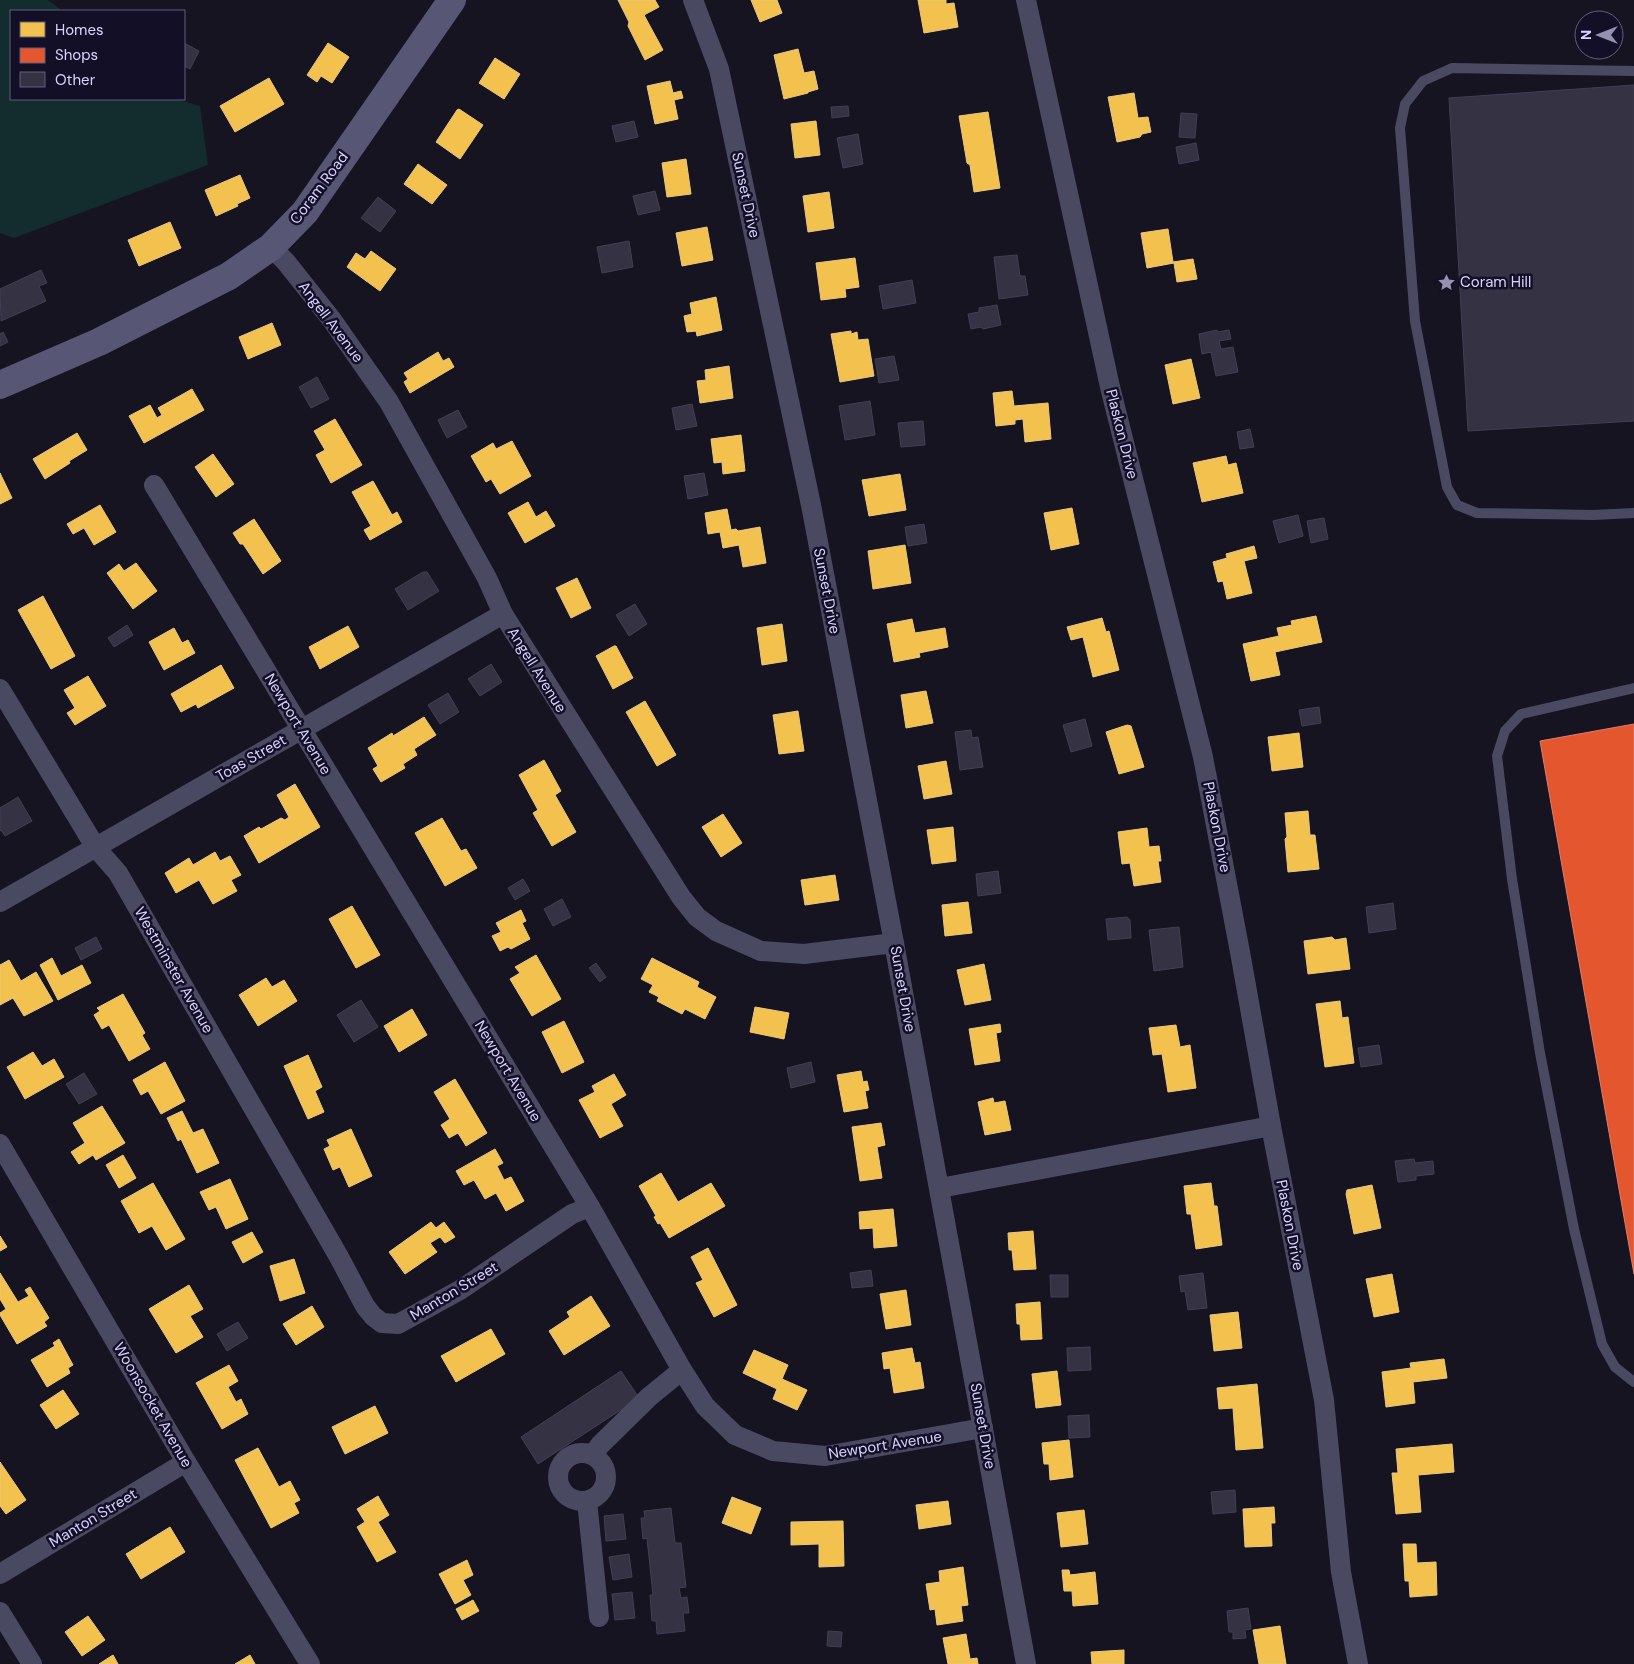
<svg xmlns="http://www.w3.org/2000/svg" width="1634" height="1664" viewBox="0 0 1634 1664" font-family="'DM Sans',sans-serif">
<rect width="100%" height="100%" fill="#161421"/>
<path fill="#132c2d" d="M0,0H48L59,8L61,11H11V99H176L200,106L208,165L14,238L0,233Z"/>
<g fill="#f2c14e" stroke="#eac783">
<path d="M618,0H655L659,7L644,15L663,50L645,60L628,26L629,22Z"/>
<path d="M751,0H777L782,13L760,22Z"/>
<path d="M918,0H946V4L954,3L958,27L924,33Z"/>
<path d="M328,43L349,57L332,83L321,76L317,82L307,75Z"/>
<path d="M798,49L804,73L814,71L818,89L808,92V93L784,99L774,55Z"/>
<path d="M495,58L520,74L504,99L479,83Z"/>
<path d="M269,78L284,104L235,132L220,106Z"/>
<path d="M670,81L673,93L681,91L683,98L674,100L678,119L655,124L647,86Z"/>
<path d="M1134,93L1138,118L1148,117L1151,132L1142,134L1140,137L1117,142L1108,97Z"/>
<path d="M459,109L483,125L460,159L436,142L457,110Z"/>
<path d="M988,112L1000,188L974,192L970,165L967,163L959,116Z"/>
<path d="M816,121L820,155L795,158L791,124Z"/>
<path d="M686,159L691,194L667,197L662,163Z"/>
<path d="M418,164L447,185L432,204L404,184Z"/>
<path d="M240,175L250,198L237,204L238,206L216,216L205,190Z"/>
<path d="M829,192L834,228L808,232L803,196Z"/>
<path d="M170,222L181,248L139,266L128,240Z"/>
<path d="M707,227L713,260L682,266L676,233Z"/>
<path d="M1168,229L1173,262L1193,259L1197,279L1177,282L1174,263L1147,268L1141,233Z"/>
<path d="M371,251L396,269L380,291L347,267L356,253L365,259Z"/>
<path d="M855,258L859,287L845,289L846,297L821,300L816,263Z"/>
<path d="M716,297L722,330L697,336L696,331L687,332L684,316L692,314L690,303Z"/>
<path d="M272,323L281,345L248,359L239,337Z"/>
<path d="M851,331V334L857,332L858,340L868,339L874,376L840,382L831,334Z"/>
<path d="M438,352L443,361L449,358L454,367L410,393L404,382L408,379L404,373Z"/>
<path d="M1191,359L1200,398L1173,404L1165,365Z"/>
<path d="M729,366L733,398L700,403L697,381L706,380L705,370Z"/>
<path d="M192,389L204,410L144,443L129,416L150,405L157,418L162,415L158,408Z"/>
<path d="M1012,391L1014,406L1048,403L1051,439L1025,442L1023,419L1015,420V424L996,426L993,393Z"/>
<path d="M335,419L362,465L331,483L316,455L325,450L314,431Z"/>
<path d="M77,433L87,450L69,461L70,463L45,479L33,459Z"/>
<path d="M741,435L745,471L723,474L722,462L714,463L711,439Z"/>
<path d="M512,441L531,476L500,494L491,479L486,482L471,456L493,443L496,449Z"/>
<path d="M213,454L234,484L216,497L195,467Z"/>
<path d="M1226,456L1228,465L1236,463L1243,493L1202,502L1193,463Z"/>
<path d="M0,473L12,498L0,504Z"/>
<path d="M900,474L906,510L869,516L862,480Z"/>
<path d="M373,481L392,515L397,512L402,522L370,540L364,530L371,526L352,492Z"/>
<path d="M528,502L536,517L546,511L555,526L525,543L508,513Z"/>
<path d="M100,505L116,532L94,545L84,528L73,534L67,524Z"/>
<path d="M1072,508L1079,544L1051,550L1044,513Z"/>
<path d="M727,509L731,530L736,529L738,531L760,527L766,563L743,567L739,545L723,548L720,532L708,534L705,513Z"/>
<path d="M254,519L281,561L263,574L243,544H240L233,533Z"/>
<path d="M905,545L911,583L873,589L868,551Z"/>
<path d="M1254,546L1257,558L1244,561L1252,593L1227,599L1223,581L1218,582L1213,562L1227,558L1226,554Z"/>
<path d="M136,563L157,591L133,609L107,573L119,564L124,571Z"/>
<path d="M577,578L591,608L571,618L556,588Z"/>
<path d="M43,596L75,656L51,669L18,610Z"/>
<path d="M1316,616L1322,642L1275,652L1280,675L1251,681L1243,644L1279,636L1277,628L1292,625L1291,621Z"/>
<path d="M1102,618L1106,632L1109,631L1119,670L1093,677L1083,637L1071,640L1067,627Z"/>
<path d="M912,619L915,633L945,628L948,647L919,653L920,657L894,662L887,624Z"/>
<path d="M782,624L787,661L762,665L757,628Z"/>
<path d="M348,626L359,647L320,669L309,647Z"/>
<path d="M174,628L182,643L188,640L195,653L164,670L149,642Z"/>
<path d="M614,646H616L633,678L613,689L596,656Z"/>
<path d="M221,665L234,688L198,708L196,704L181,712L171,694Z"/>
<path d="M88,676L106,706L75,725L67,713L75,708L64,690Z"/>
<path d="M926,691L933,723L906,728L901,695Z"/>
<path d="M645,701L676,755L657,766L626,712Z"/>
<path d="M798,711L804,751L779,754L773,715Z"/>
<path d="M424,717L436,735L414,749L417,755L403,764L405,768L381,782L373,769L378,766L368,748L392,733L393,736Z"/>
<path d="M1127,725L1131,726L1144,767L1119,774L1106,732Z"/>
<path d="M1299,733L1303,767L1272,771L1268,737Z"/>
<path d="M544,760L561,791L555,795L576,832L552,846L533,813L538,810L519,775Z"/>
<path d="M946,761L952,794L924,799L918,766Z"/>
<path d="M295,784L320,827L259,863L244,836L259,827L261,829L281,818L285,820L289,817L277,795Z"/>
<path d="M1308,811L1310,835H1315L1319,869L1288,872L1285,839L1287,837L1285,813Z"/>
<path d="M723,814L742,843L721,857L702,827Z"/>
<path d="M442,818L461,851L466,849L477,868L445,886L415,833Z"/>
<path d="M953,827L956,861L932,864L927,830Z"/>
<path d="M1147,828L1149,847L1159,846L1161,861H1158L1161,882L1134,886L1130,863L1122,864L1118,832Z"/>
<path d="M215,852L220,861L230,856L241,875L231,880L237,891L213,904L199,880L176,893L165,873L189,858L193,865Z"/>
<path d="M835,875L839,900L805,905L801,880Z"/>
<path d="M968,902L972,933L945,936L942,905Z"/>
<path d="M352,906L380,955L356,968L329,919Z"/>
<path d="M521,910L526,921L522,923L530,939L511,949L508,947L500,951L492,936L501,932L496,923Z"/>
<path d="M1332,937L1335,940L1346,938L1350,969L1308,974L1304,941Z"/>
<path d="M536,955L561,999L532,1016L510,979L520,973L515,967Z"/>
<path d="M52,958L61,976L82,965L91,983L58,1000L40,965Z"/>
<path d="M652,958L699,982L697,987L716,997L705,1019L685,1009L682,1014L657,1001L659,997L649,992L653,985L641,979Z"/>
<path d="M9,960L21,981L36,972L53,1001L24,1016L13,998L0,1005V965Z"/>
<path d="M984,964L991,1000L965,1005L957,970Z"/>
<path d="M266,978L272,987L284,980L297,1001L258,1026L239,995Z"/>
<path d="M123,994L145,1033L142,1035L150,1049L129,1061L109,1025L102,1029L94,1015L100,1011L97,1008Z"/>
<path d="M1340,1001L1342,1018L1348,1017L1354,1063L1325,1067L1316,1004Z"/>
<path d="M755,1007L789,1013L784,1039L750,1032Z"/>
<path d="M412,1009L427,1035L399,1052L384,1026Z"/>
<path d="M564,1021L584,1062L562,1073L542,1032Z"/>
<path d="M1000,1024L1001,1032L996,1033L1000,1061L975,1065L969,1029Z"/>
<path d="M1176,1025L1180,1047L1190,1045L1196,1088L1168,1092L1162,1054L1153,1055L1149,1028Z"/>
<path d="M33,1052L42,1066L54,1059L64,1077L25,1099L7,1067Z"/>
<path d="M308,1055L322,1087L315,1091L324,1112L308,1119L284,1066Z"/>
<path d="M165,1062L185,1101L161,1114L148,1091L141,1095L133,1080Z"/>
<path d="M861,1071L863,1082L867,1081L869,1090L865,1091L868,1108L844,1112L837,1075Z"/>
<path d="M614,1074L626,1095L611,1104L623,1126L600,1138L579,1100L595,1092L592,1086Z"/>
<path d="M455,1079L487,1133L466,1146L458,1133L449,1138L441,1125L450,1119L434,1092Z"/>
<path d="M993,1098L994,1103L1005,1101L1011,1130L985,1135L978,1102Z"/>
<path d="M102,1106L125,1143L96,1160L93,1155L79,1164L71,1152L85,1143L73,1123Z"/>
<path d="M182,1111L193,1133L203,1129L219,1163L197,1173L181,1139L178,1141L167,1118Z"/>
<path d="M881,1123L885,1145L877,1147L882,1178L860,1181L852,1127Z"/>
<path d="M351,1129L372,1176L349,1187L340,1167L333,1170L324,1149L330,1146L327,1140Z"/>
<path d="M495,1149L503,1163L497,1166L504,1180L511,1177L524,1201L506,1211L496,1193L485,1199L474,1180L464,1185L456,1171Z"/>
<path d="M123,1155L136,1178L119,1188L106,1165Z"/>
<path d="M661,1173L678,1202L711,1183L725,1206L669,1238L660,1223L658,1224L654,1217L656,1216L639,1186Z"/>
<path d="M230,1179L248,1219L226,1229L216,1207L209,1210L200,1192Z"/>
<path d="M153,1183L185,1239L166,1250L152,1226L139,1233L121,1201Z"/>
<path d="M1211,1183L1214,1206H1217L1222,1245L1196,1249L1191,1214H1187L1184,1186Z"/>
<path d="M1372,1185L1381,1228L1354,1234L1346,1194L1347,1190Z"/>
<path d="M893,1209L897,1246L874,1248L873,1228L860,1229L859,1212Z"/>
<path d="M431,1222L436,1228L444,1222L455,1237L445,1243L440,1237L430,1243L437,1252L405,1274L389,1252Z"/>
<path d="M1033,1231L1036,1269L1014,1270L1012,1250H1009L1008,1233Z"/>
<path d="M252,1232L263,1252L243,1263L232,1242Z"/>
<path d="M0,1236L7,1247L0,1251Z"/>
<path d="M708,1248L737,1305L714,1317L696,1283L703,1280L691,1257Z"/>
<path d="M294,1259L305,1293L280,1301L270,1266Z"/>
<path d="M0,1273L18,1302L29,1296L25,1290L30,1287L49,1318L44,1322L47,1326L17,1344L0,1315V1313L6,1309L0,1299Z"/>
<path d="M1392,1274L1399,1312L1374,1317L1366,1279Z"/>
<path d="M189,1285L203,1309L190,1316L203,1337L176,1353L149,1309Z"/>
<path d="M906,1290L911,1325L886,1329L880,1294Z"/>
<path d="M591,1296L610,1326L564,1355L549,1331L570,1317L567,1312Z"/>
<path d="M1040,1302L1042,1339L1021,1340L1020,1324H1017L1016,1304Z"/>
<path d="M312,1306L324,1327L296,1345L283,1324Z"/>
<path d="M1238,1312L1242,1348L1214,1351L1210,1315Z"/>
<path d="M491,1329L505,1354L456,1382L441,1356Z"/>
<path d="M59,1339L73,1365L68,1368L70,1373L47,1387L31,1360L55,1346L53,1343Z"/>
<path d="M912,1348L915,1363L920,1362L924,1388L894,1393L890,1368L884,1369L882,1353Z"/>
<path d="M754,1350L788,1365L782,1379L807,1390L797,1410L773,1399L777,1389L743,1373Z"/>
<path d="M1444,1359L1447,1378L1413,1382L1415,1403L1386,1407L1382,1372L1411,1368L1410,1363Z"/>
<path d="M229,1365L238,1381L228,1387L236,1402L241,1399L248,1414L222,1429L196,1383Z"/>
<path d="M1057,1371L1061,1405L1036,1408L1032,1374Z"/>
<path d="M1257,1384L1263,1448L1236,1450L1233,1408L1219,1409L1217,1388Z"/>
<path d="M63,1390L79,1414L56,1429L40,1405Z"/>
<path d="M375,1406L388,1433L345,1454L332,1427Z"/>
<path d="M1069,1440L1073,1477L1050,1480L1049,1464H1044L1042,1443Z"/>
<path d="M1452,1444L1454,1472L1418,1475L1421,1512L1396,1514L1392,1473H1398L1396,1449Z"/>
<path d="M258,1448L279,1487L290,1481L300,1500L294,1503L299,1513L271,1528L235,1460Z"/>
<path d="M0,1462L26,1500L6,1514L0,1506Z"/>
<path d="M378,1496L389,1515L378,1522L396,1552L377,1562L357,1527L365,1522L357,1509Z"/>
<path d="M732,1497L761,1508L751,1534L722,1523Z"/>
<path d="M948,1501L951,1524L919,1529L916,1505Z"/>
<path d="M1274,1507L1275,1523H1271L1272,1546L1245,1547L1243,1509Z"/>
<path d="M1084,1510L1088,1544L1061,1547L1057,1513Z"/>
<path d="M843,1521L844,1566L819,1567V1544L791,1545V1522Z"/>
<path d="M170,1527L185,1552L141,1579L126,1554Z"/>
<path d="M1403,1544H1416L1417,1563L1436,1562L1437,1595L1410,1597L1409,1581H1405Z"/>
<path d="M467,1560L473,1575L463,1580L471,1595L455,1604L439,1574Z"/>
<path d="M963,1567L968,1605L961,1606L963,1621L937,1625L935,1609L930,1610L926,1584L940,1582L939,1571Z"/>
<path d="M1062,1570H1069L1070,1575L1095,1572L1098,1604L1073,1606L1072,1591H1064Z"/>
<path d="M473,1600L479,1611L462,1620L456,1609Z"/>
<path d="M88,1616L105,1640L82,1656L65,1632Z"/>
<path d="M1280,1626L1286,1664H1259L1253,1630Z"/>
<path d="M966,1634L970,1659L977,1658L978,1664H948L943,1638Z"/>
<path d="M1124,1650V1664H1092L1091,1652Z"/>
<path d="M113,1655L118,1664H99Z"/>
<path d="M250,1655L255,1664H235Z"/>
</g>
<path fill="#e4572e" stroke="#e17c6d" d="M1634,724V1274L1540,741Z"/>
<g fill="#343243" stroke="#433f54">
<path d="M184,43L199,51L190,69L184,66Z"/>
<path d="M1634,85V421L1468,431L1449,98Z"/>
<path d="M848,106L849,116L832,118L831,107Z"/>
<path d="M1181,113L1197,114L1195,138L1179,137Z"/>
<path d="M634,121L638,137L616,142L612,126Z"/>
<path d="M858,134L863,164L843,168L837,138Z"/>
<path d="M1196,143L1199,160L1179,164L1176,147Z"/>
<path d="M655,191L660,210L638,215L633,196Z"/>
<path d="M378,197L396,211L380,232L361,218Z"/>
<path d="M629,241L633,267L602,273L597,247Z"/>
<path d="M1017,255L1020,276H1025L1028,295L999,299L994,257Z"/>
<path d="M41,270L47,283L39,286L46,301L1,321L0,289Z"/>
<path d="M912,280L916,303L883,309L879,286Z"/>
<path d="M997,305L1001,325L983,329L981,327L971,329L968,314L979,312V308Z"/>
<path d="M1217,330L1218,332L1229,330L1231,339L1219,341L1221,349L1233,347L1238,372L1216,376L1211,352L1202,354L1199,334Z"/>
<path d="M3,332L8,342L0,346V334Z"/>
<path d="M894,356L899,380L879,383L875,359Z"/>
<path d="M317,377L329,399L311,408L299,387Z"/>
<path d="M870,401L875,435L845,440L839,406Z"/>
<path d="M692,404L697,426L676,430L672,408Z"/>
<path d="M458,410L467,427L447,438L438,420Z"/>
<path d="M923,421L925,445L901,447L898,423Z"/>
<path d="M1250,429L1254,447L1240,449L1237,432Z"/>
<path d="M704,473L708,495L688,499L684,476Z"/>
<path d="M1298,515L1303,536L1279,543L1273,521Z"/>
<path d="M1324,518L1328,539L1311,543L1307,521Z"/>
<path d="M924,524L927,543L908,546L905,527Z"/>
<path d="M423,572H427L439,591L408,610L395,589Z"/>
<path d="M635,604L647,624L629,636L616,615Z"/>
<path d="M127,625L133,635L114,647L108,638Z"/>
<path d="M491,664L502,682L480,696L468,679Z"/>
<path d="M448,693L459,712L440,724L428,705Z"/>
<path d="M1319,707L1321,723L1302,726L1299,710Z"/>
<path d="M1085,719L1092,746L1071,752L1063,725Z"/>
<path d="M971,730L972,738L978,737L983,767L960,770L955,732Z"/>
<path d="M18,797L32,821L5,836L1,830L0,831V808Z"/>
<path d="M998,871L1001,893L978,896L976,874Z"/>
<path d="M523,879L530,891L515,900L508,888Z"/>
<path d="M562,899L571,917L553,926L544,909Z"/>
<path d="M1393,903L1396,929L1369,933L1366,907Z"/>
<path d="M1127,917L1130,920L1131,938L1108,940L1106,919Z"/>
<path d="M1179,927L1183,967L1154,971L1149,930Z"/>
<path d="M96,937L102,949L81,960L75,948Z"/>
<path d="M596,963L606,977L600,982L589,968Z"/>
<path d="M361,1000L378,1027L354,1042L337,1015Z"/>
<path d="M1379,1045L1382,1064L1361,1067L1358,1048Z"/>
<path d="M811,1062L815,1082L791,1088L787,1068Z"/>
<path d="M84,1073L97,1094L79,1104L66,1084Z"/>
<path d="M1414,1159L1415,1163L1433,1161L1434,1174L1416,1176V1180L1398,1182L1395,1161Z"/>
<path d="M871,1270L873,1286L852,1288L850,1273Z"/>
<path d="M1203,1273L1207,1308L1188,1310L1185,1291L1181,1292L1179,1276Z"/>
<path d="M1050,1275H1068V1297H1051Z"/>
<path d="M238,1322L248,1338L227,1351L217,1334Z"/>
<path d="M1090,1347L1091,1370L1068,1371L1067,1348Z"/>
<path d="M621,1371L639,1398L538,1464L521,1437Z"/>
<path d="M1089,1415L1090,1437L1069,1438L1068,1416Z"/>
<path d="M1235,1490L1236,1512L1213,1514L1211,1492Z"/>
<path d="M671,1508L675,1543H681L686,1587L679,1588L681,1598L687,1597L689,1613H683L685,1631L657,1634L656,1621H652L650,1595H653L647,1538L643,1539L641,1518H645L644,1511Z"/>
<path d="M623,1514L626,1539L606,1541L604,1516Z"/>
<path d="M629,1554L632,1577L613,1580L609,1557Z"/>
<path d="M632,1592L635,1618L615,1620L612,1594Z"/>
<path d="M1248,1608L1251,1629L1245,1630L1246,1638L1233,1639V1632H1229L1227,1611Z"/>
<path d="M828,1631L842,1632L841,1647L827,1646Z"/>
</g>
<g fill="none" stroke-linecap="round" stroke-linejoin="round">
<g stroke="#4a4962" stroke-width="10">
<path d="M1634,71L1452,68L1423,81L1405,104L1400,128L1415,321L1447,487L1457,505L1477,513L1593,515L1634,513"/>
<path d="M1634,688L1521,714L1505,731L1497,756L1512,879L1540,1053L1574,1229L1602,1344L1615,1367L1634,1382"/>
</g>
<g stroke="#4a4962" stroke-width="20">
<path d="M693,0L719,69L811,505L894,943L1026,1664"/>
<path d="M1026,0L1110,387L1203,757L1240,952L1271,1126L1324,1400L1341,1572L1358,1664"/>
<path d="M271,247L286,262L332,320L389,402L487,578L503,614L681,897L697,917L716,931L761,951L804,954L894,943"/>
<path d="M154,485L590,1207L682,1370L705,1406L735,1435L773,1451L825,1456L983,1428"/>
<path d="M0,689L96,848L118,873L339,1257L365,1306L373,1316L382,1323L398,1324L460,1290L572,1214L590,1207"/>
<path d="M0,902L503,614"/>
<path d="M0,1144L186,1462L310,1664"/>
<path d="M940,1188L1271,1126"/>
<circle cx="582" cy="1477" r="24"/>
<path d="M593,1455L600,1445L649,1397L682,1370"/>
<path d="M587,1501L599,1617"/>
<path d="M0,1574L186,1462"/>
<path d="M0,1612L32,1664"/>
</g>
<path stroke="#575674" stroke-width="28" d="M0,385L99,342L229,276L271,247L305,212L452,0"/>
</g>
<defs>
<symbol id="sight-bare" viewBox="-9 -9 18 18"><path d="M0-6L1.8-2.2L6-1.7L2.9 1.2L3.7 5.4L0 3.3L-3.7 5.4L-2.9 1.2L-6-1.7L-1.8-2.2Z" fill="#9591b1" stroke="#130f26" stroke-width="2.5" paint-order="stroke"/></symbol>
</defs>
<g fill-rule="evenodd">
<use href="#sight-bare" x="1434" y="270" width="25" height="25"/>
</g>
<g text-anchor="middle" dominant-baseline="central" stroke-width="5" stroke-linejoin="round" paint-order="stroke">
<g font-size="15" fill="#d9d4ff" stroke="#130f26">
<text transform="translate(319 188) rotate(-53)">Coram Road</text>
<text transform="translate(746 195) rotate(78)">Sunset Drive</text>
<text transform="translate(331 322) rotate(53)">Angell Avenue</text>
<text transform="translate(1122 434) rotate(76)">Plaskon Drive</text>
<text transform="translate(827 591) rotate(79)">Sunset Drive</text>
<text transform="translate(537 670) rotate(58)">Angell Avenue</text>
<text transform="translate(298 724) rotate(59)">Newport Avenue</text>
<text transform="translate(251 758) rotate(-30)">Toas Street</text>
<text transform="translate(1217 827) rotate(79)">Plaskon Drive</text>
<text transform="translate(174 970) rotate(60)">Westminster Avenue</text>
<text transform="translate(903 989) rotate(80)">Sunset Drive</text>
<text transform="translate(508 1071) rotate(59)">Newport Avenue</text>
<text transform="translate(1290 1225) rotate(79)">Plaskon Drive</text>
<text transform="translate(454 1291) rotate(-31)">Manton Street</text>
<text transform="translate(153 1405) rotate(60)">Woonsocket Avenue</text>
<text transform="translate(983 1426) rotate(80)">Sunset Drive</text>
<text transform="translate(885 1445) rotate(-9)">Newport Avenue</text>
<text transform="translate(93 1518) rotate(-31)">Manton Street</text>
</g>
<g font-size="15" fill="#d9d4ff" stroke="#130f26" text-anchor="start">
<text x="1460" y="282">Coram Hill</text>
</g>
</g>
<rect x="10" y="10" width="175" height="90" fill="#130f26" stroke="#625e7d"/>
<rect x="20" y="22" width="25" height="15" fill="#f2c14e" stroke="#625e7d"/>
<text x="55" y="35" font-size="15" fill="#d9d4ff">Homes</text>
<rect x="20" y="48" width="25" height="15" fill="#e4572e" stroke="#625e7d"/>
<text x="55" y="60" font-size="15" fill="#d9d4ff">Shops</text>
<rect x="20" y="72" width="25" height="15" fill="#343243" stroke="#625e7d"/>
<text x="55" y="85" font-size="15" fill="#d9d4ff">Other</text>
<g transform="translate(1599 35) rotate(270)"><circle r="24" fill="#130f26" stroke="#625e7d"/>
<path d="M0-4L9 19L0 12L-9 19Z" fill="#9591b1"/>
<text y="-8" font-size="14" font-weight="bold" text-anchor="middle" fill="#d9d4ff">N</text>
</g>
</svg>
